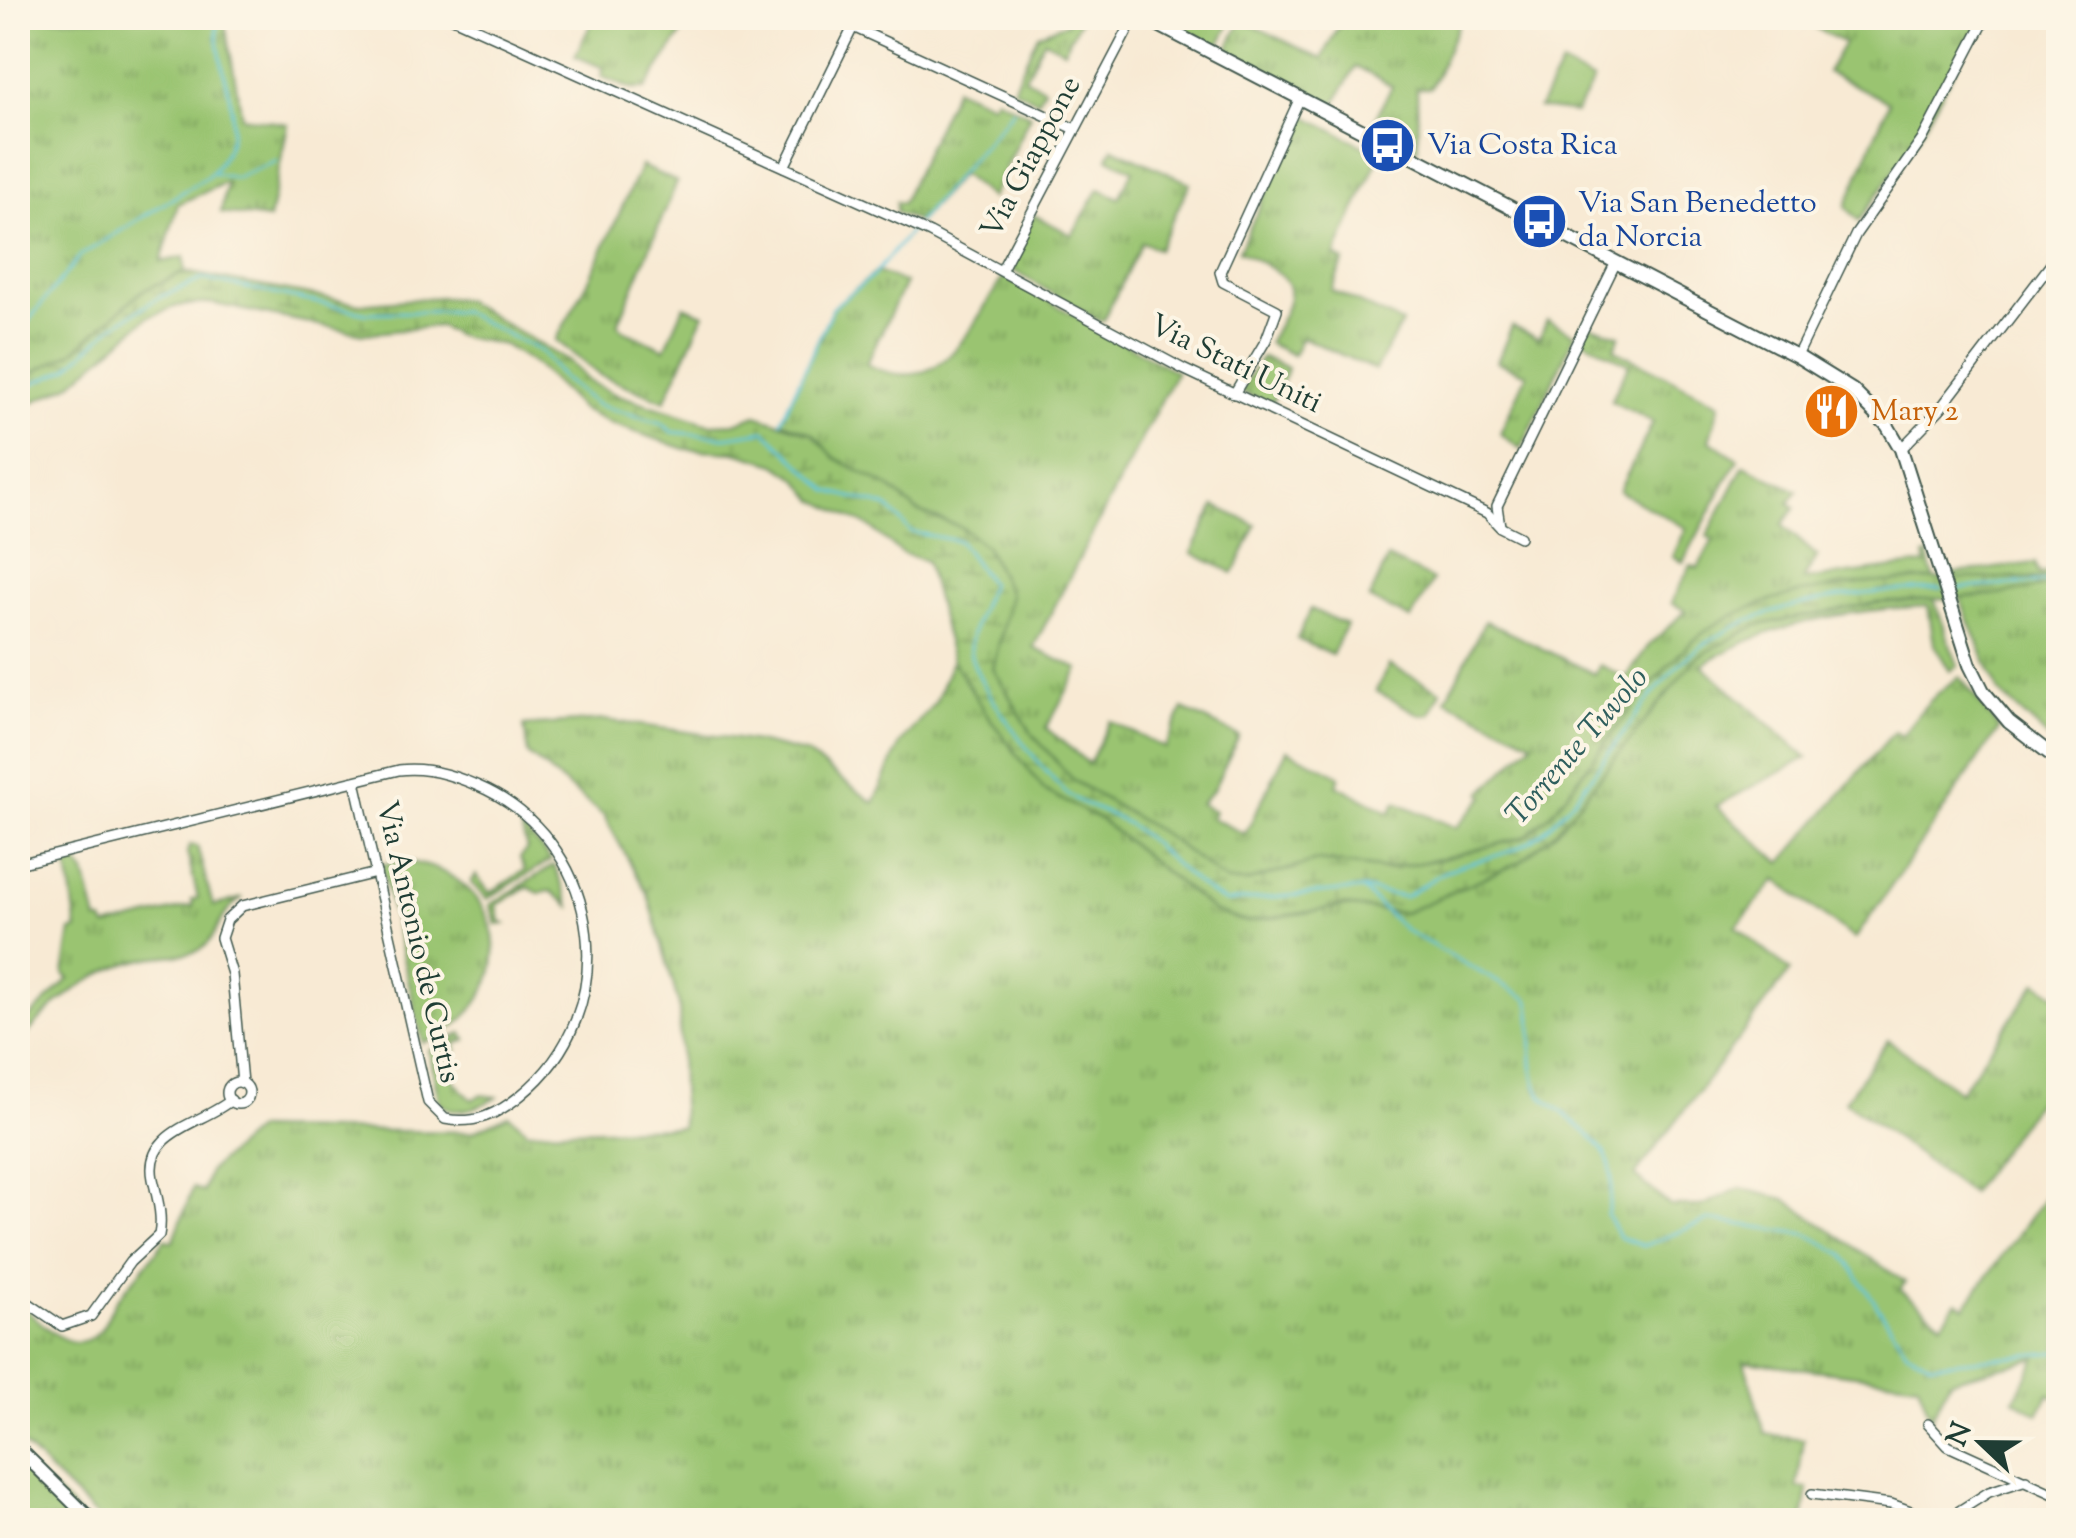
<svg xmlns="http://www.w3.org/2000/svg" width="2076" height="1538" viewBox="0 0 2076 1538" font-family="'Sorts Mill Goudy',serif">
<defs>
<pattern id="grass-tufts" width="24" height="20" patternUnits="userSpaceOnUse" patternTransform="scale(2.5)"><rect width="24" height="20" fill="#9ac471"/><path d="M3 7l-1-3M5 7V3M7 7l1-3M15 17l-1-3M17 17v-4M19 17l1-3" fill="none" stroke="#7da05e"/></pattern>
<pattern id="wetland-marsh" width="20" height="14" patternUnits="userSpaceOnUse" patternTransform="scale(2.5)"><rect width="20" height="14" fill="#9ac471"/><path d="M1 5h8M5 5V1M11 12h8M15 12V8" fill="none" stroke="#7da05e"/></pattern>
</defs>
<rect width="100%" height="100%" fill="#fcf5e5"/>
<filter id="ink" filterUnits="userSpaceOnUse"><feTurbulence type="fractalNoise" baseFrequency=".01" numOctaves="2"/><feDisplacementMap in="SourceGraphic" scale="20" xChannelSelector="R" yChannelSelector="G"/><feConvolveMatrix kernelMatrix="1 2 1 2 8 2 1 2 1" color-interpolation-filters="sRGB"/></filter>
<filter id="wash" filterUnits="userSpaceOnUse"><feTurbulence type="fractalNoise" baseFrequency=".0048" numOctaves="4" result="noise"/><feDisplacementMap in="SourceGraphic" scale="40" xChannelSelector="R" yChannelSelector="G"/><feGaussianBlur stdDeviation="2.25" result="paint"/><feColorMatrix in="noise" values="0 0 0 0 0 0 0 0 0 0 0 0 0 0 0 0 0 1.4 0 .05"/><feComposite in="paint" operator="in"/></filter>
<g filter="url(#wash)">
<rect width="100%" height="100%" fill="#f8ead4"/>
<g fill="url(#grass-tufts)" stroke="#5c8052" stroke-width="2.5">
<path d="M18,18H224L242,117L288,124L269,219L221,213L227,182L178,204L161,262L184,257L185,272L142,291L72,353L18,380V43L27,39Z"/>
<path d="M594,18H692L645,89H631L601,76L604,68L575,56Z"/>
<path d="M1067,18H1081L1064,50L1044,40L1025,78L1044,88L1038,101L1013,88L1038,34L1068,22Z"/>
<path d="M1160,18H1233L1218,48Z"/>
<path d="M1343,18H1461L1431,88H1417L1418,149L1372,125L1392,86L1356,66L1333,106L1226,52L1242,20L1322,59Z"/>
<path d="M1797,18H1982L1918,137L1859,221L1846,207L1889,102L1827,72L1844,43Z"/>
<path d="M1561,65L1593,81L1576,113L1539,108Z"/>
<path d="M955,88L992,104L995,98L1030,115L991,198L961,174L918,222L896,213V202L902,203Z"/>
<path d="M1302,114L1380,154L1335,256L1344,261L1331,290L1402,323L1375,370L1302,337L1293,355L1268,343C1302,284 1298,281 1239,251Z"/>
<path d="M1113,148L1190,183L1158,249L1142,242L1103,321L1098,320L1006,266L1034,215L1072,235L1099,189L1119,198L1133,170L1108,158Z"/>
<path d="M641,166L677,182L618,324L623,330L665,349L684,306L704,314L665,401L599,375L556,340L589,280Z"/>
<path d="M877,272L905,283L866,364C943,402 968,330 1004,276L1176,372L1033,648L1079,669L1046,728L1089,764L1110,721L1165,748L1183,709L1239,736L1213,790L1200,804L1214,811L1211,818L1245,834L1287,750L1340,776L1337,785L1390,812L1396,802L1456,828L1485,796L1481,793L1533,742L1446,700L1485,621L1595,674L1600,665L1626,678L1649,645L1686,611L1671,603L1691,565L1698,568L1713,540L1707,536L1744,465L1797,491L1789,503L1795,508L1782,525L1817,556L1803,580L1926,564L1924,556L1928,555L1934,580L1896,583L1715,625L1690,644L1551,814L1525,837L1441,859L1387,869L1318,861L1246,882H1226L1165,835L1074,781L1032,734L993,669L1010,595L986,547L961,527L918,512L889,487L835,458L812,433L781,421L833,307Z"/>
<path d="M1547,320L1575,334L1521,449L1500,433L1527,374L1497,362L1512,326L1539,339Z"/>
<path d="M1587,325L1620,335L1614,349L1720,404L1709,440L1738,459L1683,562L1673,557L1686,528L1619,491L1653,422L1611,401L1629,364L1581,339Z"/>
<path d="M1262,357L1288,368L1271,405L1240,391Z"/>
<path d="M1215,506L1256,525L1234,573L1192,553Z"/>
<path d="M1388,558L1433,580L1411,619L1369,599Z"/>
<path d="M2035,563L2039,574L2058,570V578L1948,579L1947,574Z"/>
<path d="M2058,584V747L1999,692L1959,597Z"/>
<path d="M1934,599L1958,666L1950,671L1934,644L1928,606C1848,610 1770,622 1702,665L1807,758L1716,806L1781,863L1894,732L1902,736C1919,712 1935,692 1960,677L1999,729L1855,939L1776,880L1736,927L1790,971L1635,1175L1670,1206H1701L1740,1188L1785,1199L1905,1282L1900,1290L1942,1323L1957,1302L1965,1307L2058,1179V1399L2049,1394L2038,1414L2014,1399L2037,1358L1950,1380L1931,1419L1918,1383L1744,1361L1765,1434L1804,1439L1797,1487L1808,1489L1803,1520H100L18,1440V1303C41,1319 71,1364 101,1329C108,1320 110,1309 116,1301C132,1280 150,1262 165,1239L173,1242L193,1188L203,1192L209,1171L257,1129L472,1132L509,1115L528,1131L682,1127L679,1005L648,895L604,816L528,754L524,726L605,720L757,742L807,754L874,803L900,744L936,701L952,660L986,713L1044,790L1101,820L1215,912L1247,922L1345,906L1404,913L1520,862L1555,832L1697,657L1757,625L1877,603Z"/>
<path d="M1311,609L1346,625L1332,655L1297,639Z"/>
<path d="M1389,665L1441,691L1430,714L1421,715L1376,691Z"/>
<path d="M520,825L551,860L487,899L471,882L476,875L490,893L525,870L520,858L527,849Z"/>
<path d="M190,845L197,846L213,906L243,898C218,911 218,941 199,950C183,957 162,955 145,959C93,969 48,1005 18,1046V1029L69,979L64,974L71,931L77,930L68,866L61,867L63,860L72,858L85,873L97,921H103L106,927L193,906L192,900L198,898L187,852Z"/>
<path d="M410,862C518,880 522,1006 423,1043L381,864Z"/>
<path d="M554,865L570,906L551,891L539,893L527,887L497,905L500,921L505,924L497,925L490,905Z"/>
<path d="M2037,982L2058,997V1073L1970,1193L1845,1101L1888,1040L1960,1092Z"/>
<path d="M462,1033L467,1040L454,1044L457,1050L445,1060L455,1082L472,1100L480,1095L497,1097C480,1107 454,1119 439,1101L429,1051Z"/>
<path d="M23,1462L85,1520H18V1465Z"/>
</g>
<path fill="url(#wetland-marsh)" stroke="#5c8052" stroke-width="2.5" d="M185,272L359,304L440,297L464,300L570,362L588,381L612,393L709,424L735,423L756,415L812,433L835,458L889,487L918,512L961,527L986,547L1010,595L993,669L1032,734L1074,781L1165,835L1227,882H1246L1317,861L1387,869L1441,859L1525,837L1551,814C1596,758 1638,692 1691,643C1756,583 1882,581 1967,578C1998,577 2028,582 2058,578V584L1995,595L1877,603L1757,625L1697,657L1555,832L1520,862L1404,913L1345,906L1247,922L1215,912L1101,820L1044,790L986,713L952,660L926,561L901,553L870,527L814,499L798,479L776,464L735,452L685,449L612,424L582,410L536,365L504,345L458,336L439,326L364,334L210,303L177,306L148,317L70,385L18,409V380L72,353L142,291Z"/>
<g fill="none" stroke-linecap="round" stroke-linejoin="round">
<g stroke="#60c6de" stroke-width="2.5">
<path d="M212,173L235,178L276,161"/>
<path d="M918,222L1014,109"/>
<path d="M18,334L80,256L207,177C259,127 214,78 217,18"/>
<path d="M18,390L67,369L113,326L158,298L203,279L367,313L461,311L542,352L563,379L597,405L662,423L672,432L725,437L765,431L829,491L888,507L911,532L959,541L990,584C984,602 969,632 970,650C972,680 1045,776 1069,795C1087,808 1112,813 1131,826C1163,849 1191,886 1226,902L1362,889L1405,897C1419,888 1435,876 1451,869C1486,856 1518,856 1547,828C1596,780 1629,716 1677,667C1741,602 1856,591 1942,589"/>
<path d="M781,421L833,307L873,276L913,228"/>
<path d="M1950,589L2058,581"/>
<path d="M1363,890L1405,930L1528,999C1537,1028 1525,1063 1539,1091C1542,1099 1555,1106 1562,1112C1604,1149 1621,1156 1607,1215L1619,1237L1643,1246L1709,1220L1807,1234L1843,1254L1907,1351L1932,1364L2058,1352"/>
</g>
</g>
</g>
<g filter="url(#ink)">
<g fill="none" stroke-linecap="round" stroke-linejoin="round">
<defs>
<g id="street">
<path d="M453,18L930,233L1183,369L1487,513L1500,527L1520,537"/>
<path d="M784,167L853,27L1075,129"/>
<path d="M1002,269L1134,18"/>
<path d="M1797,356L1856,234L1922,140L1986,18"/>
<path d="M1234,394L1266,340L1277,310L1223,282L1220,272L1299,100"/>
<path d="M1901,449L1940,409L2058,255"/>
<path d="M1500,526L1497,506L1616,262"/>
<path d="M18,864L399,770C428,766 460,777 487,790C604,848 624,1012 521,1095C498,1114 475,1125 445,1119L428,1102L355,781"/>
<circle cx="238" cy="1093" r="11"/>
<path d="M242,1083L232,974L221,938L227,920L242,906L376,873"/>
<path d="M18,1296L62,1326L91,1316L130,1262L159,1235C163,1216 157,1197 153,1179C143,1130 203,1124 231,1100"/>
<path d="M1928,1424L1948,1446L2058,1496"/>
<path d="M1812,1494L1891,1504L1935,1520"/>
<path d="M1945,1520L1989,1492L2026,1480"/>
</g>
<g id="secondary">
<path d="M1145,18L1797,356L1852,390L1887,425L1901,449L1970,665L1983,691L2009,722L2058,760"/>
<path d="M18,1448L91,1520"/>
</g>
</defs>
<use href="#street" stroke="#40574c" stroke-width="12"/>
<use href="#secondary" stroke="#40574c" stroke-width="16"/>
<use href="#street" stroke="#fff" stroke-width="9"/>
<use href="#secondary" stroke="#fff" stroke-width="12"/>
</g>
</g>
<defs>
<symbol id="bus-disc" viewBox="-11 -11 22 22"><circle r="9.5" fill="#1a4fb4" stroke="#fcf5e5"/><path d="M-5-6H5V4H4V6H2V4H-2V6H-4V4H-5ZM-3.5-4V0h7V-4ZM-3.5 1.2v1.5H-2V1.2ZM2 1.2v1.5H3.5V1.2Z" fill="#fff"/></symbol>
<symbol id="restaurant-disc" viewBox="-11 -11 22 22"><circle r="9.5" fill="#e8710a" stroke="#fcf5e5"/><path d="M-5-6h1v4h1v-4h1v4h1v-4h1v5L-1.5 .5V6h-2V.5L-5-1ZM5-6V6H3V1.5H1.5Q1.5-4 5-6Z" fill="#fff"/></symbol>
</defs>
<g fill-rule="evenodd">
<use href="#bus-disc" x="1356" y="114" width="63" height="63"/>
<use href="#bus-disc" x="1508" y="190" width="63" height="63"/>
<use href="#restaurant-disc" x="1800" y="380" width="63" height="63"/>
</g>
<g text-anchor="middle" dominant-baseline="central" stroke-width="8" stroke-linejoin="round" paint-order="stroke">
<g font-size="30" fill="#164399" stroke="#fcf5e5" text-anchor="start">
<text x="1427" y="146">Via Costa Rica</text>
<text x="1578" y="204">Via San Benedetto<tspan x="1578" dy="34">da Norcia</tspan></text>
</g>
<g font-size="30" fill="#1f3d34" stroke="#fcf5e5">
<text transform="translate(1032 158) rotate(-62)">Via Giappone</text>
<text transform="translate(1235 365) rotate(26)">Via Stati Uniti</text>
<text transform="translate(417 942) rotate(77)">Via Antonio de Curtis</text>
</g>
<g font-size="30" fill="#c56008" stroke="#fcf5e5" text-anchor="start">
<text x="1871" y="412">Mary 2</text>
</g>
<g font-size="32" font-style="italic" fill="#2f5f5e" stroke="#fcf5e5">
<text transform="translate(1578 747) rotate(-49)">Torrente Tuvolo</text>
</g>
</g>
<rect width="2076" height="1538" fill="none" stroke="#fcf5e5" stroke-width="60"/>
<g transform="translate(1981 1443) rotate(292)" stroke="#fcf5e5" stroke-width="8" paint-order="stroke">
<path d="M0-8L18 38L0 25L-18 38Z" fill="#1f3d34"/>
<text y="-15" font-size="28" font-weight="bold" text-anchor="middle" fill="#1f3d34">N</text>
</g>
</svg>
